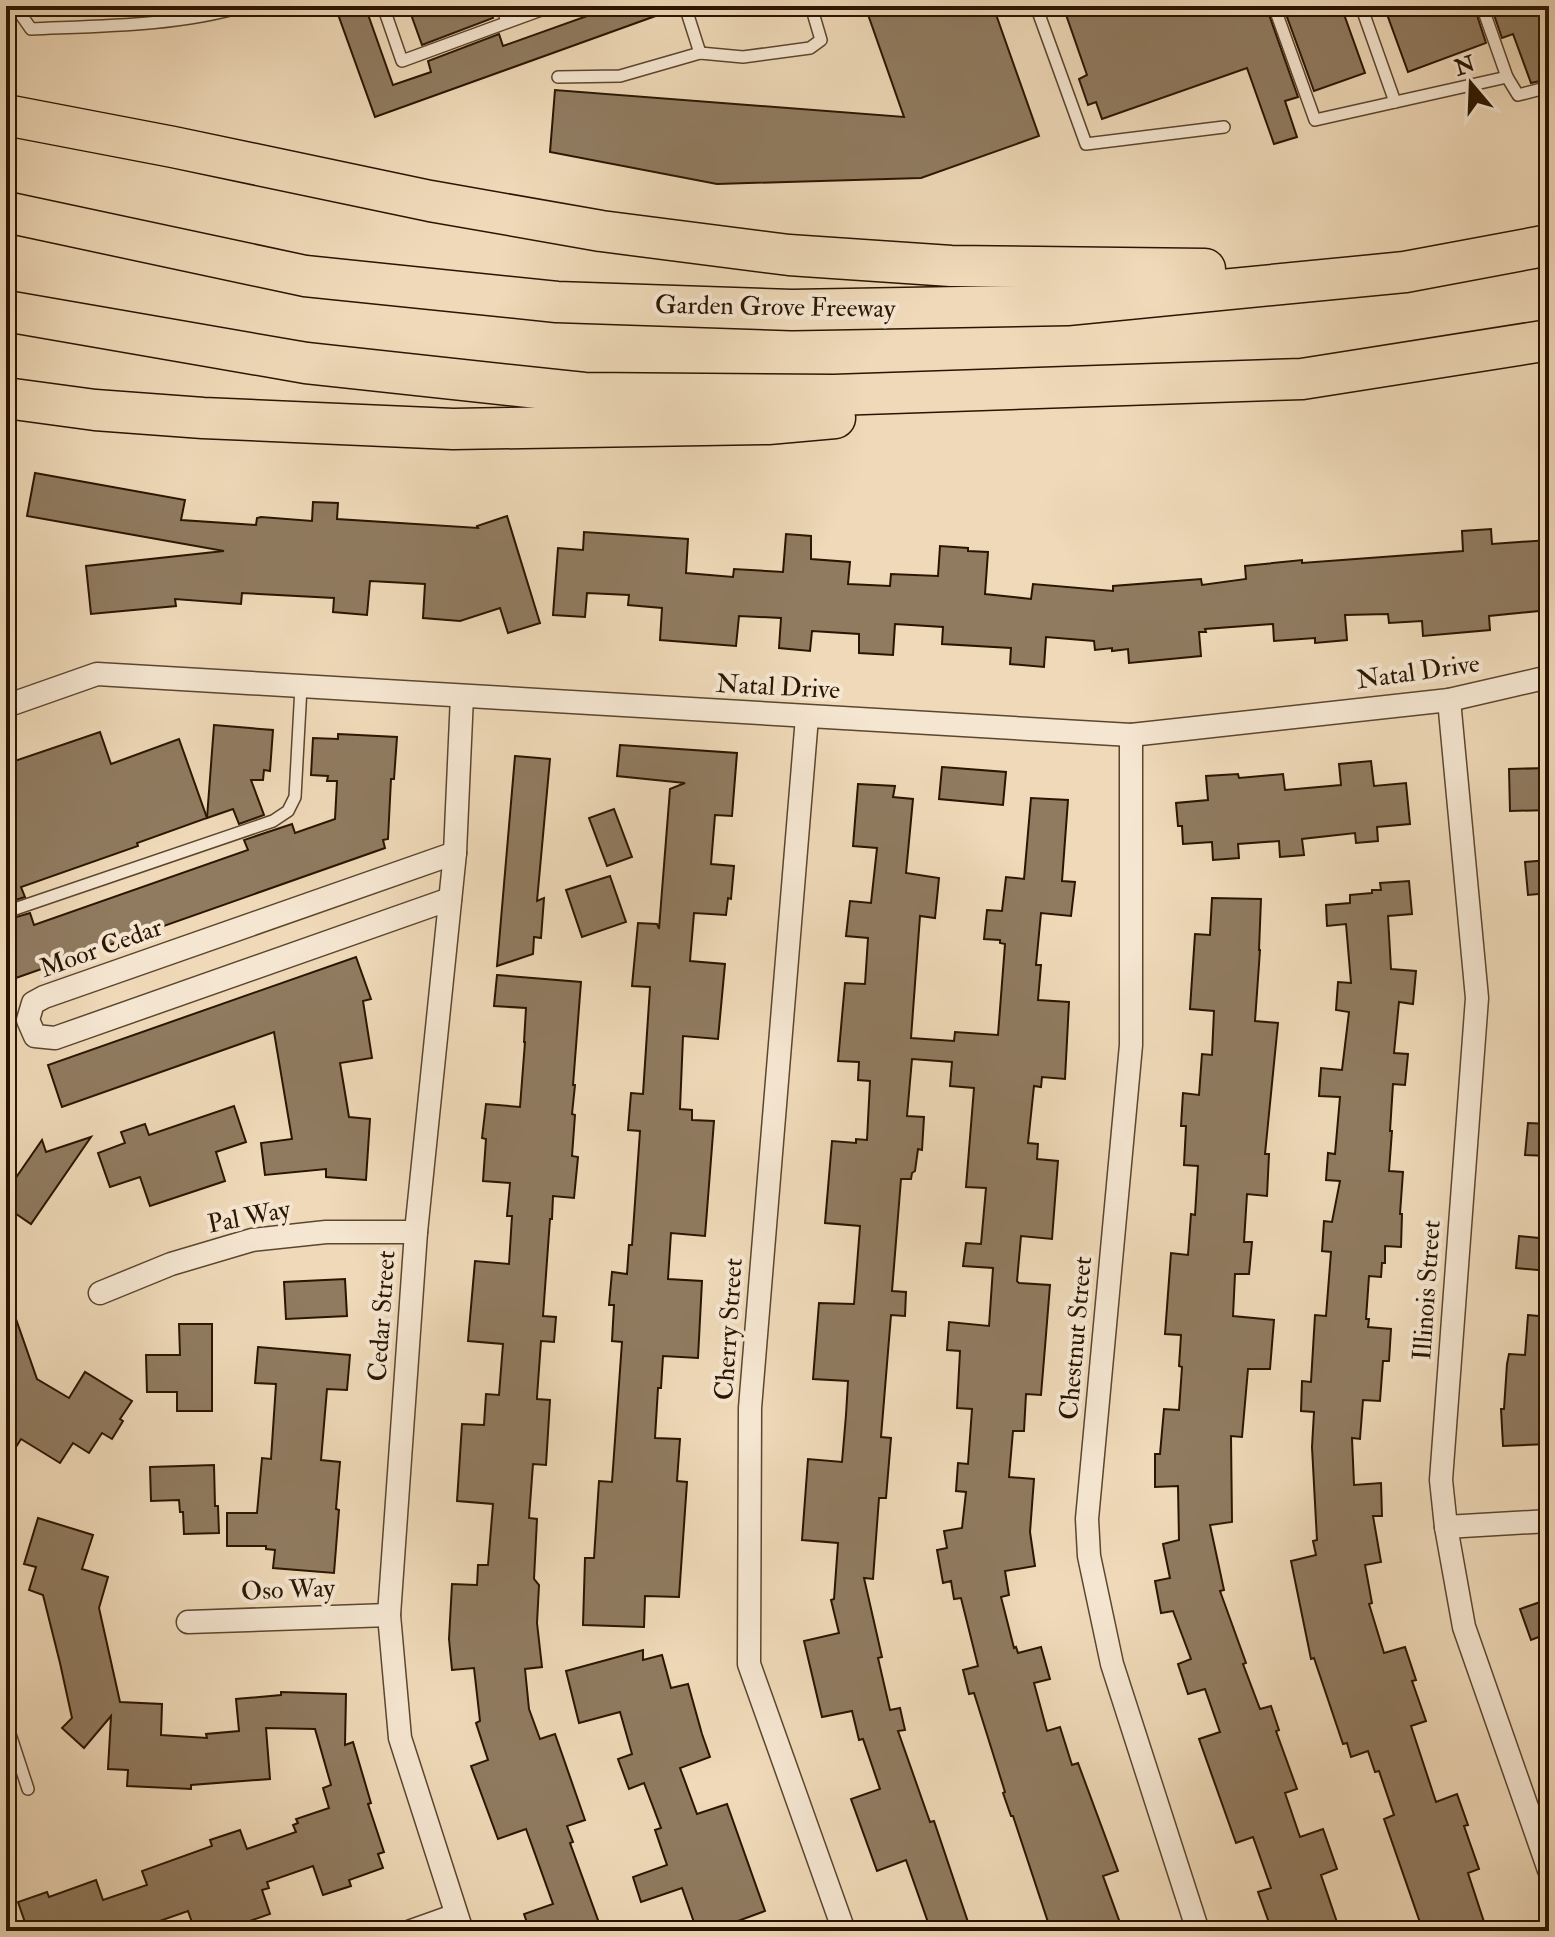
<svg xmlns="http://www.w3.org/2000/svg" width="1555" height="1937" viewBox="0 0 1555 1937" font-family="'IM FELL Double Pica',serif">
<rect width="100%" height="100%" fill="#efd9b8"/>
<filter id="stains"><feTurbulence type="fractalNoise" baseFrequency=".0025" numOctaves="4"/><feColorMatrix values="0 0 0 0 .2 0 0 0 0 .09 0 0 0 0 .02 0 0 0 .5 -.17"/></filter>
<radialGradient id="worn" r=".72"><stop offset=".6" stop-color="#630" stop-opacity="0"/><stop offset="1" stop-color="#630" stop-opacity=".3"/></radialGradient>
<g fill="#907b60" stroke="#2a1500" stroke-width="2">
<path d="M335,6H365L393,85L431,72L428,61L499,34L503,46L615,6H675V9L375,117Z"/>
<path d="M408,6H489L493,18L422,45Z"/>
<path d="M865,6H993L1039,136L921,178L717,184L550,152L555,90L904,117Z"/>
<path d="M1063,6H1266L1298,97L1285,101L1297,137L1274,144L1247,68L1102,119L1096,102L1088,105L1079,79L1087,75Z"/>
<path d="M1283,6H1341L1365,73L1314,91Z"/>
<path d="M1384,6H1474L1486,43L1408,72Z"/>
<path d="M1491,6H1549V79L1531,83L1513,34L1502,38Z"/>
<path d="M35,473L185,500L181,520L256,525L257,518L261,517L312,521L313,502L338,503L337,519L478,528L477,526L507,516L540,623L508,633L500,608L460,621L423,618L425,584L370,581L367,615L333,612L334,598L242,593L241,604L175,599L176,606L91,614L86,566L224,551L27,516Z"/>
<path d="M1491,529L1492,544L1549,540V610L1489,616L1490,630L1423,636L1422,621L1389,623L1388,614L1345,615L1347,640L1315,643V638L1274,641L1273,624L1205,629L1206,632H1199L1201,656L1129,663L1128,649L1112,651V648L1095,650L1094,641L1046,637L1044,667L1010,664L1011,648L942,644L943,627L895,624L893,655L859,653V634L812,631L810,651L779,648L781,618L739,616L736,646L660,640L662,608L628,605L629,595L587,593L585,617L553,615L558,548L583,550L584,532L688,539L686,573L733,577L734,569L783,572L786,534L811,536V559L850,562L848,584L890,586L891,574L938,576L940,546L968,548V551L988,552L985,594L1031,599L1033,584L1113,591V586L1201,579L1202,585L1246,579L1245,566L1302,560V563L1463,551L1462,531Z"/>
<path d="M214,725L273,730L270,771L264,770L263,780H251L264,815L239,824L233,809L207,818Z"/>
<path d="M100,732L111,764L179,739L207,818L137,843L138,846L21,887L25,897L6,903V764Z"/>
<path d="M338,734L397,737L394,779H391L388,839L383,840L385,848L16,978L6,950V920L30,913L34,925L248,850L244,840L292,824L295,833L335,819L337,781H327L328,776L311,775L313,738L338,739Z"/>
<path d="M620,745L737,753L732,816L715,815L711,864L734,866L731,899L728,898L726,915L694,913L690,961L725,964L718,1039L683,1036L680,1109L692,1110V1120L714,1121L705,1236L671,1233L668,1279L702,1281L698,1358L663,1356L661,1388H658L655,1438L680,1439L677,1481L687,1482L679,1597L645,1596L644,1627L583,1625L585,1558H594L599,1481L612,1482L622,1342L612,1341L614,1305H609L612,1272L627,1274L629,1245H632L640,1131L628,1130L631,1093L643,1094L650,987L632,986L638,923L657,924L659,929L670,789L685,783L617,776Z"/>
<path d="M515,756L550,759L537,901L544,898L541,938L534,937L533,954L497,966Z"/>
<path d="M1371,761L1374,786L1406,783L1410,824L1377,827L1378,841L1356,843L1355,833L1302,839L1304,855L1280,857L1279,841L1238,844L1239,858L1213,860L1212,842L1183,844L1182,826H1178L1176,803L1208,800L1206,776L1238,774L1239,778L1283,774L1285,790L1341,785L1339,764Z"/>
<path d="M942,767L1006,772L1003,805L939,799Z"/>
<path d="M1549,768V810L1510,811L1509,769Z"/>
<path d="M858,784L895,786L893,797L913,799L906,873L939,878L935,918L920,916L911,1038L954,1041L955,1032L998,1035L1005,944L1000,943V940L984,939L987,910L1002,911L1006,877L1024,879L1031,798L1068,800L1062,881L1075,882L1071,916L1041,913L1036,965H1041L1038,1000L1069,1002L1065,1079L1042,1077L1041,1087L1034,1086L1028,1143L1038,1144L1037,1159L1058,1161L1052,1239L1021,1236L1017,1281L1019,1283L1050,1285L1045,1347L1041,1395L1026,1394L1024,1431H1013L1009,1477L1034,1479L1030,1532L1035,1566L1005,1571L1009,1595L1001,1597L1014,1648L1016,1647L1018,1653L1041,1647L1050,1679L1034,1683L1047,1731L1060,1727L1072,1765L1078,1763L1118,1871L1103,1876L1123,1931H1051L1013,1816H1011L1003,1793L1005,1792L974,1693L969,1694L963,1670L978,1666L961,1598L954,1599L951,1581L943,1583L937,1550L947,1548L944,1531L962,1528L966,1492L956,1491L958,1463L968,1464L972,1409L957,1408L960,1351L947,1350L949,1322L989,1326L993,1268L963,1266L966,1243L981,1244L986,1188L966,1187L974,1088L950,1086L952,1062L912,1059L907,1116L924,1117L922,1150L918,1149L915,1171L912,1173L911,1179H901L892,1291L906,1292L905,1316L891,1315L881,1437L891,1438L886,1498H879L873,1579L864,1578L882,1657L878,1658L890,1710L900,1708L905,1730L898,1731L930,1822L934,1821L971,1931H931L906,1860L877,1871L851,1799L880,1789L863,1739L859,1740L852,1711L822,1717L804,1641L839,1633L831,1600L834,1599L838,1543L802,1540L808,1459L842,1462L846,1415L848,1381L813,1379L819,1303L854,1304L860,1226L825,1223L832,1141L856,1143V1139L867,1140L870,1081L858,1080L859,1062L838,1061L845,983L865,984L868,938L846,936L850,901L871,903L877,848L853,846Z"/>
<path d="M614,809L632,857L607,866L589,818Z"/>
<path d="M1549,860V893L1528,895L1525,862Z"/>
<path d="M610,876L626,922L582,937L566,890Z"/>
<path d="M1409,881L1412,914L1388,916L1391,969L1416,971L1413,1004L1399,1002L1394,1053L1408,1054L1405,1085L1393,1084L1390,1131H1392L1389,1171L1403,1172L1400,1214H1402L1401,1247L1385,1246V1263H1382L1381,1277L1369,1276L1366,1319H1369L1368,1327L1391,1329L1389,1361H1383L1380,1401L1363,1400L1360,1439L1352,1438L1354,1485L1381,1483L1382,1516H1373L1381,1562L1365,1565L1372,1603L1369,1604L1384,1653L1405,1647L1416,1680L1412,1681L1426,1721L1411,1726L1436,1802L1457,1794L1468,1825L1464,1826L1479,1869L1468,1873L1487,1931H1423L1384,1819L1394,1815L1379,1771L1375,1772L1368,1751L1351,1757L1347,1743L1343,1744L1314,1658L1311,1659L1291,1561L1316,1555L1313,1541L1317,1540L1312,1447L1314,1412L1301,1411L1302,1381L1311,1382L1315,1315L1326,1316L1331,1252L1322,1251L1324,1221L1332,1222L1340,1181L1326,1180L1328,1153L1335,1154L1340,1097L1319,1096L1321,1068L1342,1070L1349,1012L1336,1010L1338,982L1351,983L1346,924L1327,926L1326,905L1350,903V895L1372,893V890H1381L1380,883Z"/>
<path d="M1212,898L1261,899L1259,950H1260L1255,1021L1278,1023L1265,1154H1269L1267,1196L1247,1194L1244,1242H1252L1249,1274H1235L1233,1316L1274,1320L1270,1369H1248L1242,1437L1231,1436L1232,1522L1210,1525L1224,1590L1220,1591L1246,1663L1243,1664L1260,1709L1271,1706L1279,1730L1276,1731L1297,1789L1285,1793L1300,1837L1323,1829L1337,1869L1321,1875L1340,1931H1272L1258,1892L1271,1888L1253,1837L1236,1843L1199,1739L1220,1732L1205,1689L1188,1694L1178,1664L1191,1659L1173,1611L1161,1613L1155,1581L1170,1578L1163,1544L1179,1540L1178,1486L1155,1487V1454H1160L1164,1409L1179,1410L1182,1367L1179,1366L1181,1335L1165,1334L1171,1253L1188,1255L1191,1214L1195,1215L1198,1166L1184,1165L1186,1126H1181L1183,1093L1199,1095L1202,1054L1212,1055L1214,1011L1190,1009L1195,934L1210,935Z"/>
<path d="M356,957L371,999L363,1001L372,1058L340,1063L349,1117L370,1119L366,1180L326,1177V1169L265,1175L261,1143L292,1139L274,1032L62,1107L48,1065Z"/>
<path d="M497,975L581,982L573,1085H575L572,1114L575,1115L572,1156L578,1157L574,1198L553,1196L552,1219H550L543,1316L556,1317L554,1342L541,1341L537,1397V1399L550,1400L546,1465L533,1464L529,1518L537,1519L534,1579L539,1585L537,1623L542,1667L525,1669L529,1709L540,1739L555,1734L585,1820L567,1826L573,1842L570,1843L602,1931H530L524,1914L553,1904L526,1829L498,1839L471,1766L488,1760L476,1723L480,1721L474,1668L452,1670L449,1639L452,1584L477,1585L478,1565H488L493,1504L457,1501L462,1424L484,1425L486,1394L499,1395L503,1344L468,1341L475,1261L509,1264L512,1216H507L510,1183L483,1181L486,1139L482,1138L486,1104L520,1107L525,1042H524L526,1008L494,1006Z"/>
<path d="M234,1106L246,1142L216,1152L225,1181L150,1206L140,1177L110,1187L98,1153L125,1143L121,1132L145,1124L149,1135Z"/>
<path d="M1528,1123L1549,1124V1156L1525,1155Z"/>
<path d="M91,1137L31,1224L6,1207V1192L42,1140L46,1152Z"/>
<path d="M1519,1236L1549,1239V1271L1516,1268Z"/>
<path d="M345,1279L347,1316L286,1319L284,1282Z"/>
<path d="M9,1299L37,1379L69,1398L85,1372L132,1401L120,1419L123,1421L112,1439L102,1433L89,1453L73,1443L60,1463L21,1439L6,1463V1300Z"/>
<path d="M1528,1315L1549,1317V1444L1503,1446L1501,1409H1504L1507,1364L1509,1354L1525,1355Z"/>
<path d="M179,1324H212V1411H177V1392H147L146,1355H180Z"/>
<path d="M258,1347L350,1355L347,1390L327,1389L321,1460L340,1462L336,1509L339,1510L334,1573L273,1568L275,1550L266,1549V1546H227V1513H257L262,1458L271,1459L276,1384L255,1383Z"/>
<path d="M214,1465L215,1506H218L219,1533L184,1534L183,1512H180L179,1500L151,1501L150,1467Z"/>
<path d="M38,1518L93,1535L82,1569L108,1577L99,1608L120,1702L162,1704L161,1735L207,1738L206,1734L239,1731L236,1699L281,1695V1692L346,1694L345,1745L353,1742L371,1803L368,1804L384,1852L378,1854L383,1868L349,1880L351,1886L323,1895L313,1866L267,1882L269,1888L262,1890L270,1914L221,1931H195L188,1911L145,1926L147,1931H28L18,1902L47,1892L49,1897L96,1880L103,1900L147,1885L142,1871L212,1846L210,1840L240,1830L247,1849L296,1832L293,1825L298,1823L296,1819L329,1808L323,1788L331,1785L315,1729L266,1728L270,1779L191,1785V1789L127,1786L128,1770L108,1769L111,1716L84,1748L62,1728L72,1718L60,1663L43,1595L29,1590L36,1567L24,1564Z"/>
<path d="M1549,1599V1633L1531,1640L1520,1609Z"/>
<path d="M643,1650V1660L662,1655L671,1688L688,1684L702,1734L710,1757L680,1768L697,1814L727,1804L765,1911L735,1922L739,1931H697L682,1888L641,1902L633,1877L667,1865L655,1830L661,1828L644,1783L629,1789L618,1759L632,1754L620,1712L579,1723L566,1671Z"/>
</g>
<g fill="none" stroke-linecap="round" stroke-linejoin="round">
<defs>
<g id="lane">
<path d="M15,6L31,29C100,26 178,26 244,6"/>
<path d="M383,6L402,61L552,6"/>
<path d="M502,6L507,22"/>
<path d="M685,6L700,53"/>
<path d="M1036,6L1086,144L1224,127"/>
<path d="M1274,6L1315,120L1507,77L1482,6"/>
<path d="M1361,6L1395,102"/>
<path d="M558,77L620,76L700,53L743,57L810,48L821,40L811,6"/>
<path d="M1507,77L1518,95L1549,87"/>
<path d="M6,912L273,821L288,811L295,797L301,687"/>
<path d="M6,1722L28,1789"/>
</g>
<g id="street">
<path d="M462,696L455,853L416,1232L389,1615L400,1738L462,1931"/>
<path d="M1449,700L1477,998L1441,1480L1446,1527L1464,1627L1549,1870"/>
<path d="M6,706L97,674L1131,735L1449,700L1549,677"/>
<path d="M807,717L750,1408L749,1664L844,1931"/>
<path d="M1131,735V1045L1087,1519L1089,1556L1112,1664L1198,1931"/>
<path d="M450,899L55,1038L35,1036L28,1020L33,1003L44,997L455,853"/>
<path d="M100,1293L171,1264L252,1240L326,1232H416"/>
<path d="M1446,1527L1549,1521"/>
<path d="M188,1622L389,1615"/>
<path d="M411,1931L456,1915"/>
</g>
<g id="highway">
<path d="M6,115L173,147L430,201L601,231L789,255L951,266L1205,269"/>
<path d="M6,212L305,276L557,302L792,310L1067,305L1405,272L1549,245"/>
<path d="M6,311L306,363L584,393L834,395L1302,379L1549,340"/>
<path d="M6,398L95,410L203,418L453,429L768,424L835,418"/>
</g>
</defs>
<use href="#lane" stroke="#5b462e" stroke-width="14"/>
<use href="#street" stroke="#5b462e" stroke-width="25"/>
<use href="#highway" stroke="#2a1500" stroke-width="43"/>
<use href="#lane" stroke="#f5e6d1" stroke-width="11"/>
<use href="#street" stroke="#f5e6d1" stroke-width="22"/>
<use href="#highway" stroke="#efd9b8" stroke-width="40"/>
</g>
<g text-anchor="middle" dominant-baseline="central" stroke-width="8" stroke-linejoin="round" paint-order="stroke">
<g font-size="26" fill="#2a1500" stroke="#f5e6d1">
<text transform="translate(775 307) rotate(1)">Garden Grove Freeway</text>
<text transform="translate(1418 672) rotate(-8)">Natal Drive</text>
<text transform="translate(778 687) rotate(3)">Natal Drive</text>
<text transform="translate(101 948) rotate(-20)">Moor Cedar</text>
<text transform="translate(249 1217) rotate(-11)">Pal Way</text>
<text transform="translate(1427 1290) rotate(-86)">Illinois Street</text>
<text transform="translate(382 1316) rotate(-86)">Cedar Street</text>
<text transform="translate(729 1329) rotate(-86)">Cherry Street</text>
<text transform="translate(1076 1338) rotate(-85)">Chestnut Street</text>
<text transform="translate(288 1590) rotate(-2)">Oso Way</text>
</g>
</g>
<rect width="1555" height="1937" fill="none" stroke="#efd9b8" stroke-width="32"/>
<rect x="8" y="8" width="1539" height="1921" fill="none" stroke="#2a1500" stroke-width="4"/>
<rect x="16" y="16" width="1523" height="1905" fill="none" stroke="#2a1500" stroke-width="2"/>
<g transform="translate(1471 84) rotate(341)" stroke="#f5e6d1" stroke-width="6" paint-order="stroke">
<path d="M0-6L14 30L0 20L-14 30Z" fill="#2a1500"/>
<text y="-12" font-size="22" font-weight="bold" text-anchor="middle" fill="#2a1500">N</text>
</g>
<rect width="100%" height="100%" filter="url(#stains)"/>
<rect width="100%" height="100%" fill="url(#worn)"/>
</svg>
